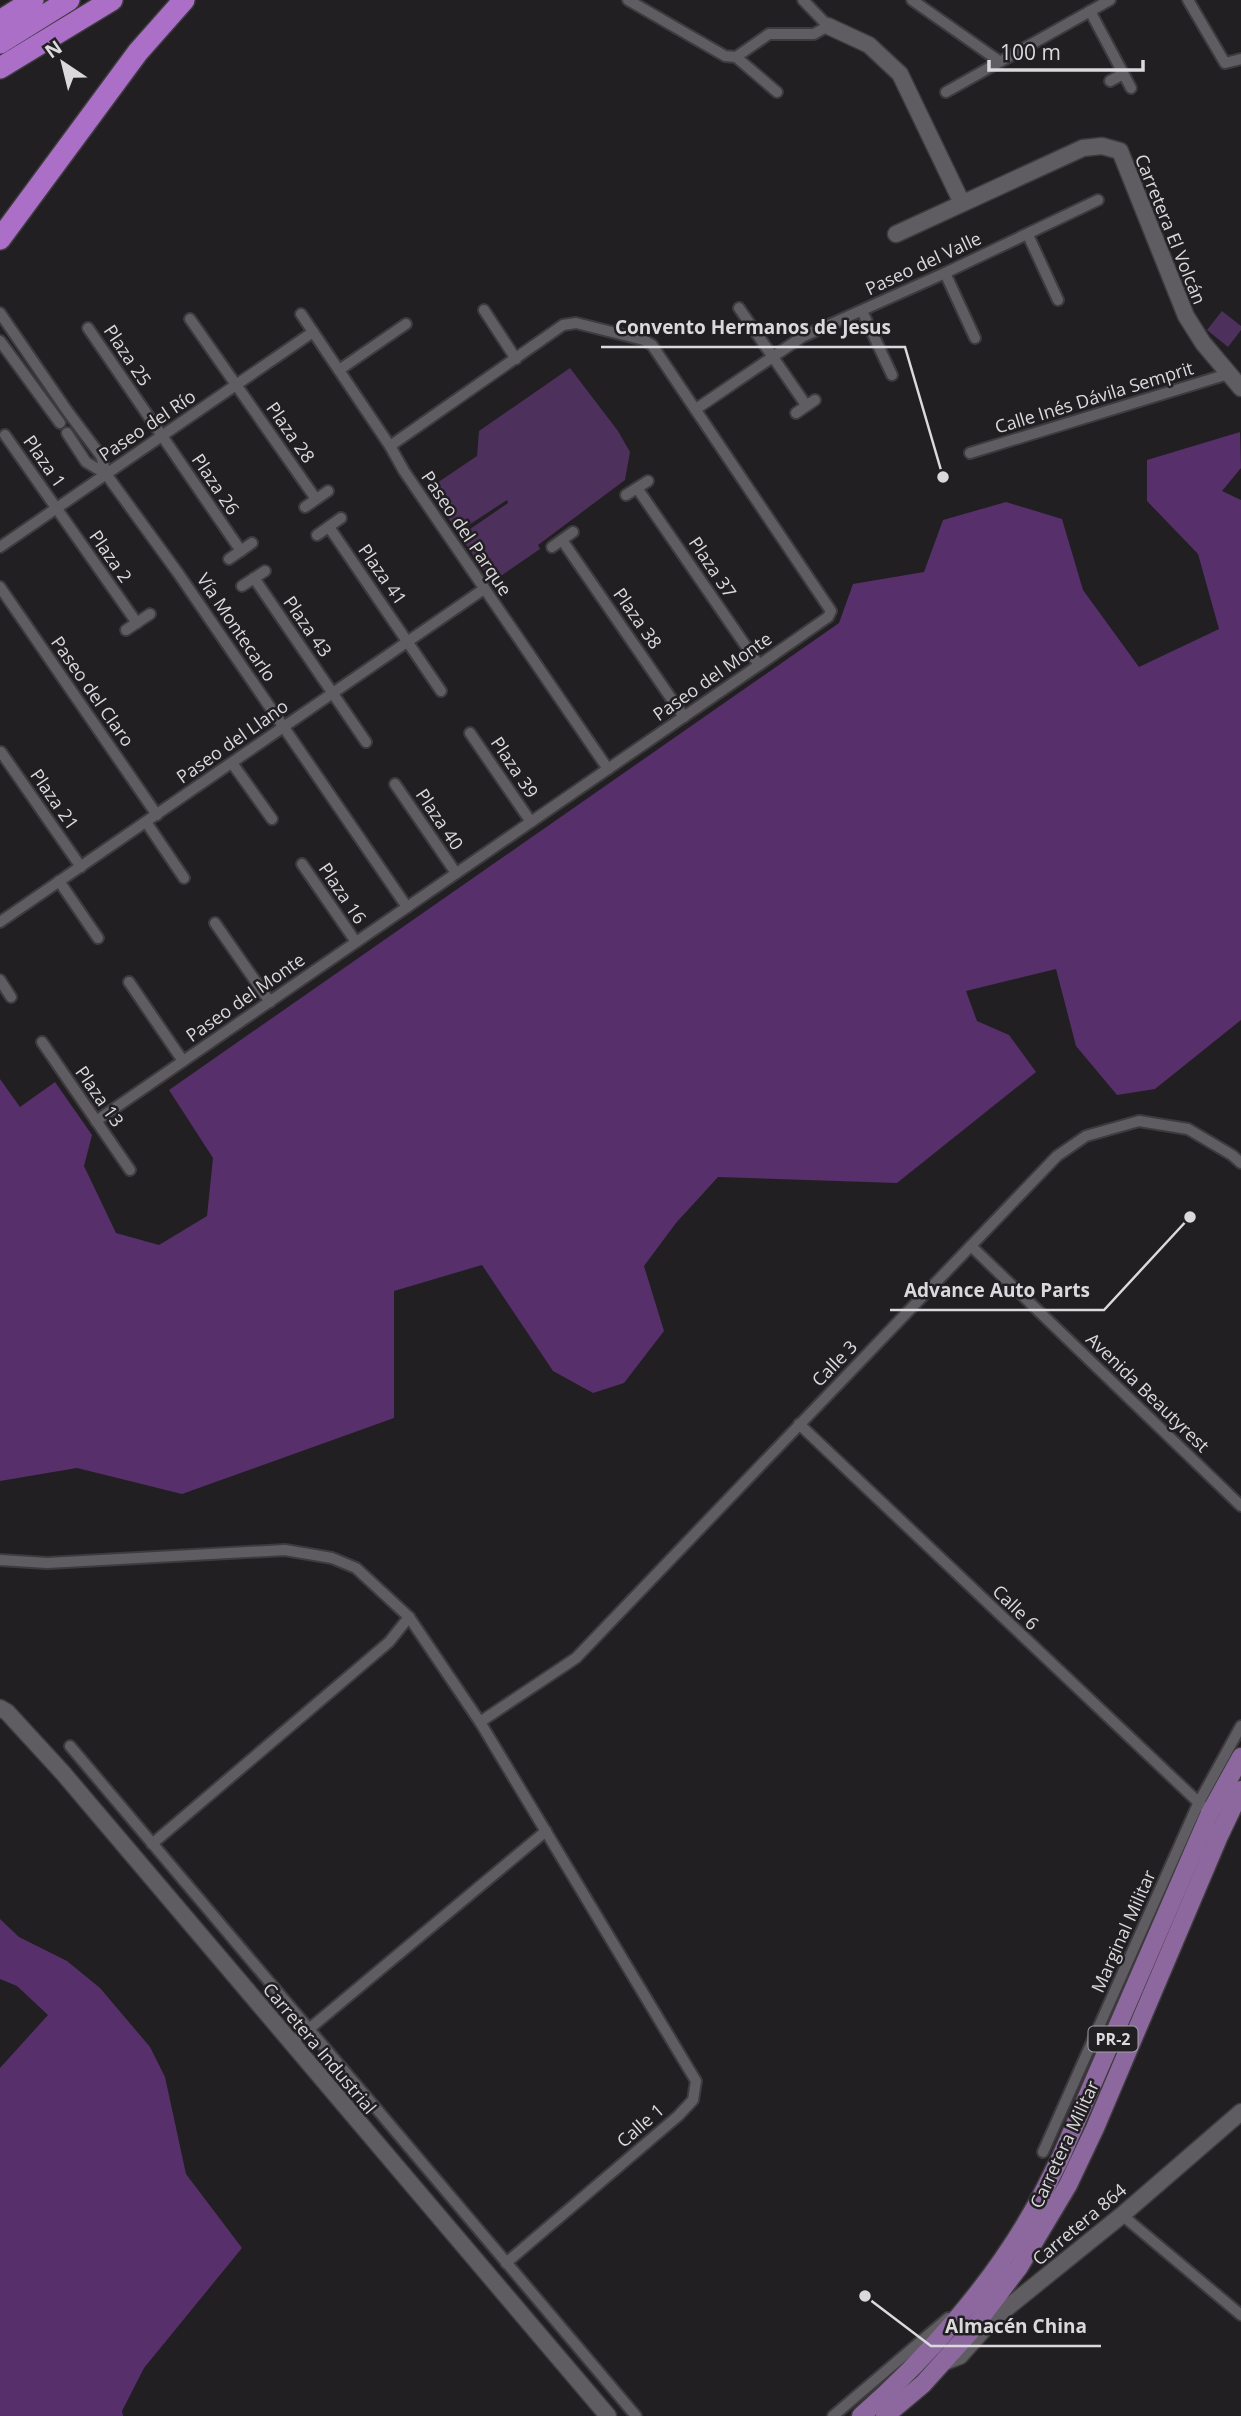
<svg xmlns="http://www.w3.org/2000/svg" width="1241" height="2416" viewBox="0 0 1241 2416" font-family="'Open Sans',sans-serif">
<rect width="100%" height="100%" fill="#211f22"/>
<g fill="#4d305b">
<path d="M1222,311L1241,326V330L1228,347L1207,330Z"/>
<path d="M570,368L618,431L630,452L625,480L538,545L540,549L492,582L460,536L508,503L507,500L458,532L428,489L477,456L479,431Z"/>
</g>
<g fill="#572f6a">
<path d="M1240,432L1241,468L1222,491L1241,500V1020L1155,1089L1117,1095L1076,1046L1056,969L966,991L977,1021L1009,1035L1036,1072L897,1183L718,1177L676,1223L644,1266L664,1331L624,1383L593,1393L553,1371L482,1265L394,1291V1418L182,1494L77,1468L0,1481V1079L20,1107L55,1082L92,1135L84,1166L116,1233L159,1245L207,1216L213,1158L169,1090L839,623L853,584L924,572L943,520L1006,502L1062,519L1083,590L1139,667L1219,629L1198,554L1147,501V460Z"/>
<path d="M0,1919L19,1937L67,1961L100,1988L150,2047L165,2077L186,2174L242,2248L144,2368L122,2411L123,2416H0V2068L48,2015L17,1986L0,1979Z"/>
</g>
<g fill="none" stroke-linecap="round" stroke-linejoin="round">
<defs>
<g id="street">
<path d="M628,0L725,56L736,57L777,92"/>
<path d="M912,0L999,61"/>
<path d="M1188,0L1225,63L1241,59"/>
<path d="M1090,11L1131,88"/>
<path d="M736,57L769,34H814L828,26L803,0"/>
<path d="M1110,81L1123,74"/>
<path d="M946,92L1110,0"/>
<path d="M1028,235L1058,300"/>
<path d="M945,273L975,338"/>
<path d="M739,308L806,405"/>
<path d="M484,310L516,359"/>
<path d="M862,311L892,375"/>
<path d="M0,313L68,412L101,456L106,474L178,573L407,907"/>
<path d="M301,314L390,446L404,471L608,769"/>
<path d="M190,319L316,499"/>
<path d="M88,328L241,551"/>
<path d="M0,341L60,423"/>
<path d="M339,370L406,324"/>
<path d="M696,409L802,337L945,273L1098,200"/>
<path d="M796,413L815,400"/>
<path d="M67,433L86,462L106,474"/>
<path d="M5,435L137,623"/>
<path d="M970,453L1228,374"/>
<path d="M637,488L759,665"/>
<path d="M626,495L648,481"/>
<path d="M305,507L328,491"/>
<path d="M329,527L441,691"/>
<path d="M317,535L341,518"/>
<path d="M562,540L684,717"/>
<path d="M0,547L313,332"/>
<path d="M552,547L573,532"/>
<path d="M229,559L252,543"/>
<path d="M254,578L366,742"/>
<path d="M242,586L265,571"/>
<path d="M0,587L157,815"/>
<path d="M126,630L150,614"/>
<path d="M470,733L531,822"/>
<path d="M1,752L81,867"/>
<path d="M232,763L272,819"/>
<path d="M395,784L456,873"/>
<path d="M146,822L184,878"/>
<path d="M302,864L356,942"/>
<path d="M59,881L98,938"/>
<path d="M0,922L484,589"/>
<path d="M215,923L270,1002"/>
<path d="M0,980L11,997"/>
<path d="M129,982L183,1061"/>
<path d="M42,1042L130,1170"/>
<path d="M96,1121L759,665L828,617L831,611L652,345L644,340L576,323L563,325L390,446"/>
<path d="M971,1246L1241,1506"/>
<path d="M799,1424L1214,1817"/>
<path d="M0,1560L47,1563L285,1550L332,1558L356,1568L409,1617L480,1722L696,2081L693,2100L678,2116L506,2263"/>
<path d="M480,1722L576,1658L1057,1156L1086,1136L1139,1121L1188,1129L1232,1155L1241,1163"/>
<path d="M70,1746L636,2416"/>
<path d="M152,1844L389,1642L409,1617"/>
<path d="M291,2044L546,1831"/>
<path d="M1043,2152L1198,1804L1241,1726"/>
<path d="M1122,2215L1241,2315"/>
<path d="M833,2416L948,2318"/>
</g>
<g id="secondary">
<path d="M828,26L869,45L900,74L962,203"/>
<path d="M896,234L1083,148L1102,146L1120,151L1186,316L1203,343L1241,388"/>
<path d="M0,1708L7,1712L63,1773L608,2416"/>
<path d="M942,2363L960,2356L992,2320L1122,2215L1241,2112"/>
</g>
<g id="primary">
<path d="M861,2416C926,2359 990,2287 1033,2211C1043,2194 1051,2176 1060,2159L1210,1813L1241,1757"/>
<path d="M885,2416L923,2384L969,2333L1019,2267L1068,2185L1095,2128L1219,1836L1241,1790"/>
</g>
<g id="highway">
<path d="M0,21L33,0"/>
<path d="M0,43L69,0"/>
<path d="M0,68L112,0"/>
<path d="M0,239L138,52L184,0"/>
</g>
</defs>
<use href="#street" stroke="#3d3b3e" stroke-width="14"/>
<use href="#secondary" stroke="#3d3b3e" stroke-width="19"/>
<use href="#primary" stroke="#3d3b3e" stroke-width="21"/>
<use href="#highway" stroke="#3d3b3e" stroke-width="24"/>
<use href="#street" stroke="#605d62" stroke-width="10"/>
<use href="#secondary" stroke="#605d62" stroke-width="16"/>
<use href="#primary" stroke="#8d689f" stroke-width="18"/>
<use href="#highway" stroke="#ab6fc7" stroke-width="21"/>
</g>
<g text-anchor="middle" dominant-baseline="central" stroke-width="5" stroke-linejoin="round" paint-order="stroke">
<rect fill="#211f22" stroke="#a3a1a4" stroke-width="2" x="1088.5" y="2026.5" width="49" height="25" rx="5"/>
<g font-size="16" font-weight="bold" fill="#dbd9dc">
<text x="1113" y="2039">PR-2</text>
</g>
<g font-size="18" fill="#dbd9dc" stroke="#211f22">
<text transform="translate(1171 229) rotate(68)">Carretera El Volcán</text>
<text transform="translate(923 263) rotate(-25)">Paseo del Valle</text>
<text transform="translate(128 355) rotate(56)">Plaza 25</text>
<text transform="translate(1094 397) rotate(-17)">Calle Inés Dávila Semprit</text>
<text transform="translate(147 425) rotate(-34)">Paseo del Río</text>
<text transform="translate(291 432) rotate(55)">Plaza 28</text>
<text transform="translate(45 461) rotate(55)">Plaza 1</text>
<text transform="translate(216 484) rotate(56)">Plaza 26</text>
<text transform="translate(467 533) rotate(56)">Paseo del Parque</text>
<text transform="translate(111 556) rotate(55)">Plaza 2</text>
<text transform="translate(713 567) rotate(56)">Plaza 37</text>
<text transform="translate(383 574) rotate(55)">Plaza 41</text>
<text transform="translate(638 618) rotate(55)">Plaza 38</text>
<text transform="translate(308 626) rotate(55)">Plaza 43</text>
<text transform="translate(237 627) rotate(56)">Vía Montecarlo</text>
<text transform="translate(712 676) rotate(-35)">Paseo del Monte</text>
<text transform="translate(93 691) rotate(55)">Paseo del Claro</text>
<text transform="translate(232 741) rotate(-35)">Paseo del Llano</text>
<text transform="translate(515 767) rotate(56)">Plaza 39</text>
<text transform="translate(55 799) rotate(55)">Plaza 21</text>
<text transform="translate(440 819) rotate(56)">Plaza 40</text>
<text transform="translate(343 893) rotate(56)">Plaza 16</text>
<text transform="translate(245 997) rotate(-35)">Paseo del Monte</text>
<text transform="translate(100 1096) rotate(55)">Plaza 13</text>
<text transform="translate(834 1363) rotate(-46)">Calle 3</text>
<text transform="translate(1148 1392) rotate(44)">Avenida Beautyrest</text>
<text transform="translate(1016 1607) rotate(44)">Calle 6</text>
<text transform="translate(1123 1931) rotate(-66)">Marginal Militar</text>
<text transform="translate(320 2048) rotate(50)">Carretera Industrial</text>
<text transform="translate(640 2125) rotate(-41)">Calle 1</text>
<text transform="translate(1064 2144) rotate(-65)">Carretera Militar</text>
<text transform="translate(1079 2224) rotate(-40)">Carretera 864</text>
</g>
</g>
<path fill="none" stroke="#dbd9dc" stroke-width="2.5" d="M943 477L905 347H601M1190 1217L1104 1310H890M865 2296L931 2346H1101"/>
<g fill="#dbd9dc" stroke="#211f22" stroke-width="2.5">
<circle cx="943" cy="477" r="7"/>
<circle cx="1190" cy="1217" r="7"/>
<circle cx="865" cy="2296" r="7"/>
</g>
<g font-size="19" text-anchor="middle" font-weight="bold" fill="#dbd9dc" stroke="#211f22" stroke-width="5" stroke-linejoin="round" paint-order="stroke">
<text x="753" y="334">Convento Hermanos de Jesus</text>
<text x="997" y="1297">Advance Auto Parts</text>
<text x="1016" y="2333">Almacén China</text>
</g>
<g transform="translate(63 63) rotate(325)" stroke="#211f22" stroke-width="5" paint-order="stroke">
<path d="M0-5L12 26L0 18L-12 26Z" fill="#dbd9dc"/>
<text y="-10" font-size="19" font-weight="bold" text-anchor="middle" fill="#dbd9dc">N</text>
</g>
<path d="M989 60v10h154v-10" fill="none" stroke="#dbd9dc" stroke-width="3.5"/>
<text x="1000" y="60" font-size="21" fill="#dbd9dc" stroke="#211f22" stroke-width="5" paint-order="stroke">100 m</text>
</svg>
